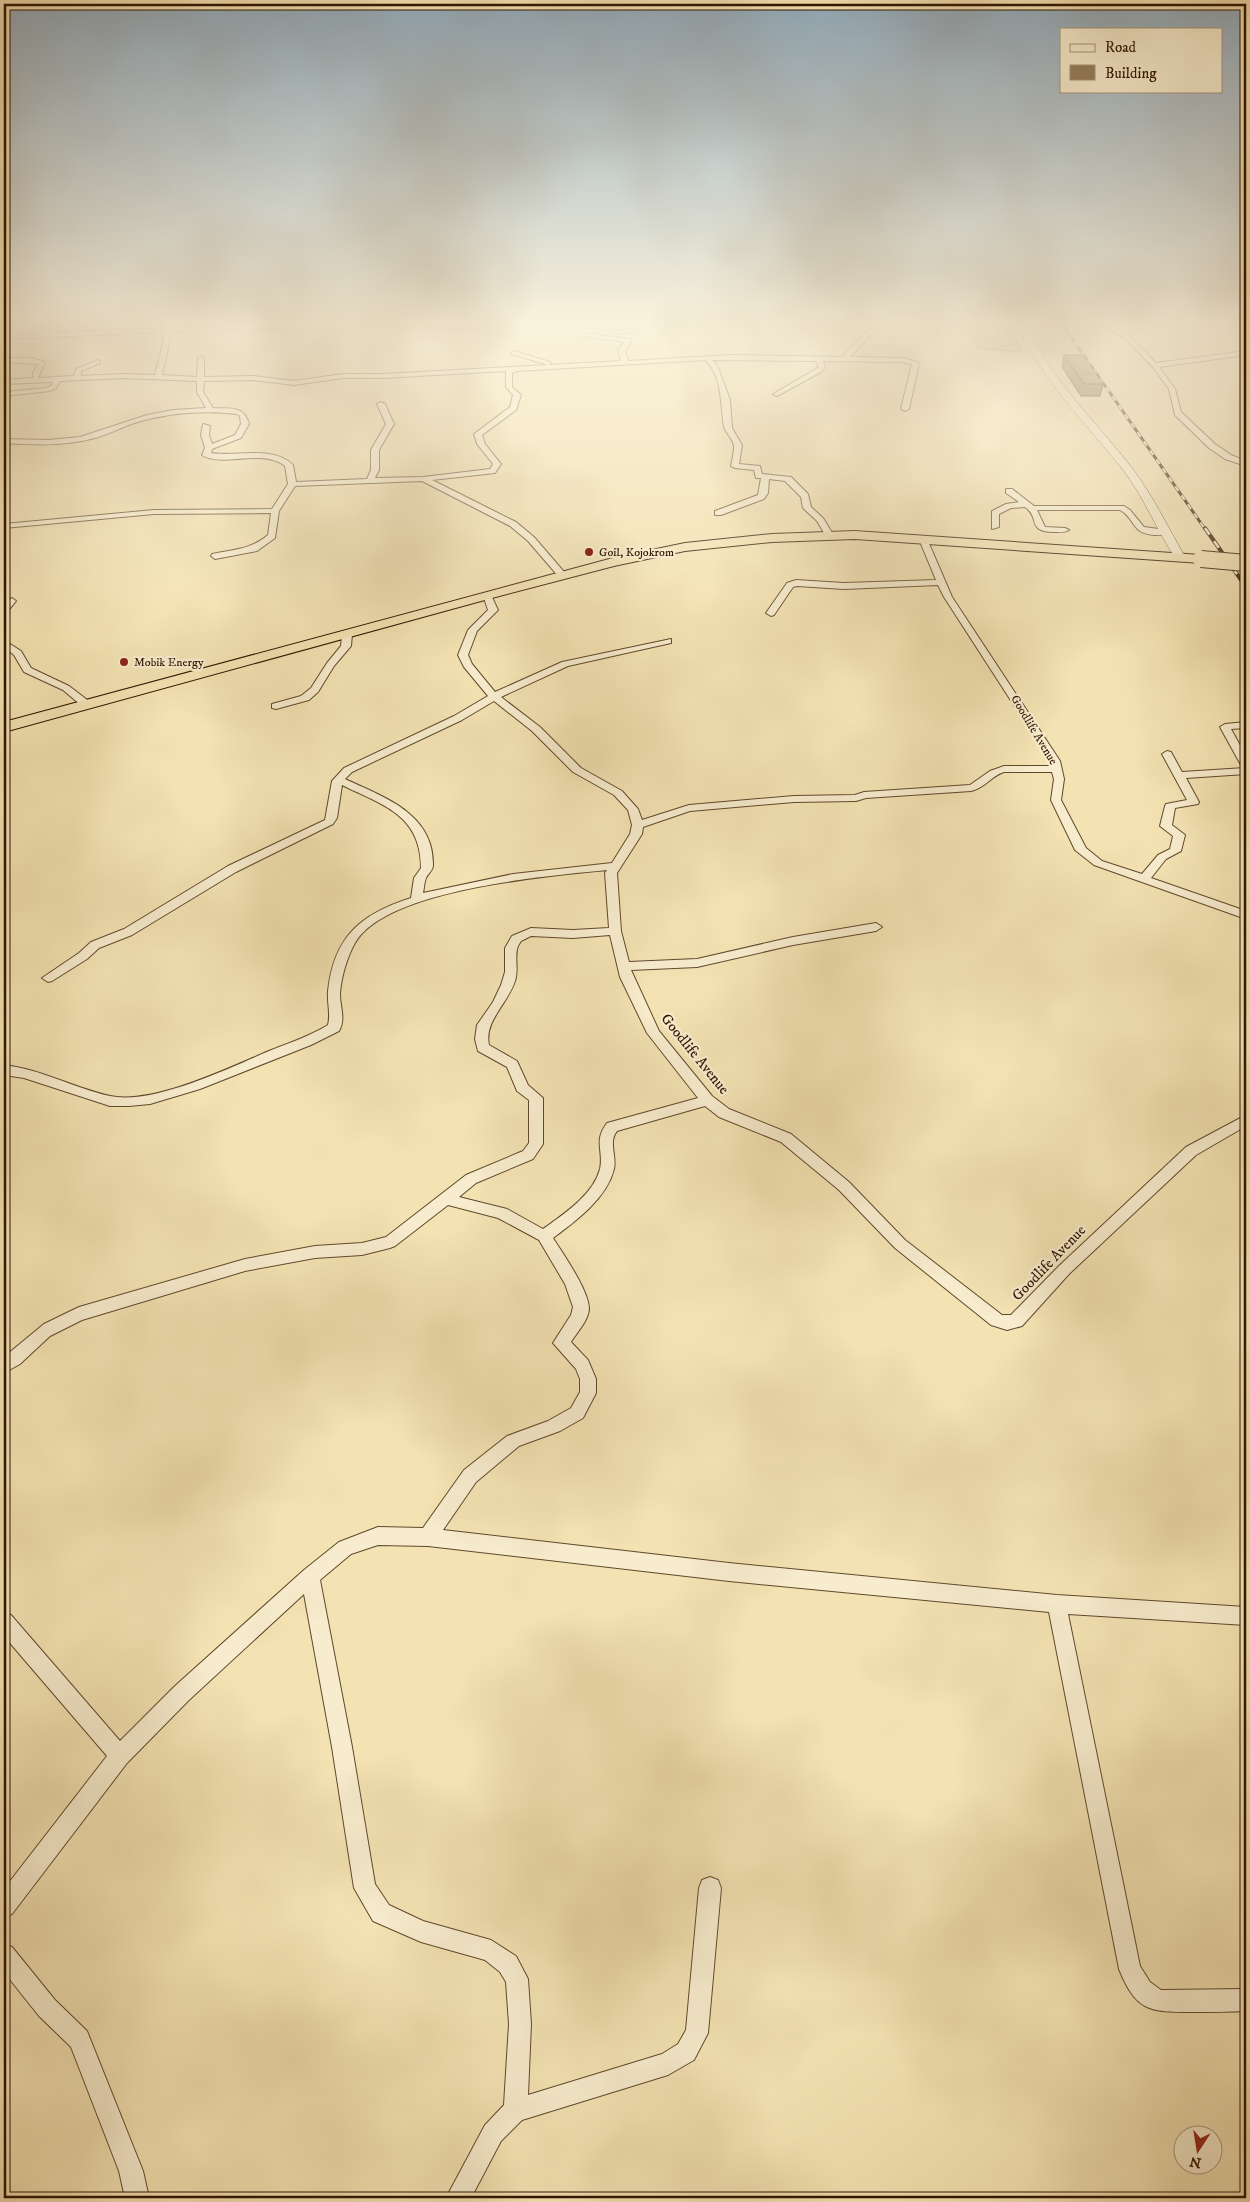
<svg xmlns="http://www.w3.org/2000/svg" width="1250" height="2202" viewBox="0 0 1250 2202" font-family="'IM FELL DW Pica',serif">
<rect width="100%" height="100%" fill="#f3e2b2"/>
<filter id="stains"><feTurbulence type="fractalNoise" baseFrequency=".004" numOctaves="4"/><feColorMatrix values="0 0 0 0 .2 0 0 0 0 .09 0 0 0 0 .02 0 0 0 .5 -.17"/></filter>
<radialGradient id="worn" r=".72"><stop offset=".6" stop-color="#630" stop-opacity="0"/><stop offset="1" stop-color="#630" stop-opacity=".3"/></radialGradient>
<path fill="#d2bf94" stroke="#816a4a" d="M967,324H1009L1021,352L978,348Z"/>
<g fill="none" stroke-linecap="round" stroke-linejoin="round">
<defs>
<g id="minor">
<path d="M256,324H291L323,328L366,324H385L323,332L291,328L169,332L170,339L162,375L197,377L198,358L201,356L204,358V377L254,376L294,381L343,374H383L548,365L512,354L511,353L514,351L550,362L551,363L548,365L621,361L618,349L625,342L581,336V334L583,333L631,339L629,346L625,350L628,361L730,355L842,357L875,324H881L850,357L903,358L919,363L909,409L905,411L901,409L912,364L903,362L823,361L825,367L821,372L777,396L773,394L816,369L819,367L816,361L712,360L717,365L730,400L732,428L742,445L739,464L760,466L762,474L791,477L808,494L811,507L823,518L834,536L830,539L827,538L817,521L803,508L801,497L785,481L769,479L768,493L764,499L721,515H715V511L758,495L761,478H756L754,470L735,468L731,466C732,460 734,453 734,447C734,439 725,433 724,426C720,404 723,376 705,360L517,371L512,373V387L521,395L516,410L482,435L485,444L501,464L495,473L432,480L516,522L534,537L565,573V577H559L528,541L510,526L422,481L295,486L279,511L275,538L257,551L215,559L211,556L212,554C234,549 250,550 268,535L271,513L154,514L4,528V524L154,510L272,509L288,484L285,466C262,448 222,468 202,455L205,448L201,435L203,424L210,426L209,435L212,444L235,435L241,424L240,416L237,414C202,410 165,413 131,424C118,429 105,436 91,439C63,446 33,445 4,443V439L48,440L80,437L147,415L173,410L206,408L197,392V381L124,378L60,381L56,388L50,391L4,396V392L46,388L51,386L53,382L4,384V380L33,378V372L39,364L4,362V358H32L45,362L38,378L74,376L76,369L98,360L100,361V363L81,371V376L124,374L155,375L164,339L162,332L4,339V335ZM506,371V387L513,395L510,407L474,434L477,444L493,464L490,469L423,477L375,478L379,470V450L394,424L385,404L381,402L377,404L386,424L371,450V470L367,479L296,482L293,465C273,445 236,457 211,453L212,449L241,438L249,424C244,405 230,409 213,408L203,392L204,381L254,380L294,385L343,378H383Z"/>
<path d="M399,324H509L471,329L402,326Z"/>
<path d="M587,324C598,323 607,329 618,330C636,331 655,323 673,324L618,334Z"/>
<path d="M1103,324C1120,323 1144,351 1156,363L1246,351V355L1159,367L1175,389L1181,412L1215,444L1231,455L1246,461V466L1225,459L1209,448L1175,415L1169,389L1152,366L1129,342Z"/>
<path d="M1006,489H1012L1034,506H1124L1130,510L1144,527L1166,530L1170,532C1166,535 1161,535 1155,535C1131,534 1136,519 1120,510H1037L1045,527L1065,528L1069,530C1064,533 1059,532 1053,532C1026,531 1041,518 1025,507L1011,508L999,514V527L992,529V511L1006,504L1019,502L1006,493Z"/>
<path d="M923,536L927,539L952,597L1060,761L1064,779L1061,800L1086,848L1102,861L1142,874L1158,855L1170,849L1173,836L1160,826L1165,806L1166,804L1187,800L1162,754L1167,751L1171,752L1182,772L1245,768L1241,765L1220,727L1225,724L1246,722V728L1231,729L1246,756V774L1186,778L1199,802L1198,804L1175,808L1172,825L1185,835L1181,851L1166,859L1151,878L1246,911V919L1094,865L1075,850L1051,800L1054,779L1052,772H1004C991,776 985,788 971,791L866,798L856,801L794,802L690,811L643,827L642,834L617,873L621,931L629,962L697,959L793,937L876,923L882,927L876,931L793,945L697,967L631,970L659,1031L712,1096L729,1109L791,1134L849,1182L905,1240L1002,1315H1011L1059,1266L1186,1147L1246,1115V1126L1196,1155L1069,1274L1022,1326L1007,1330L991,1325L895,1248L839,1190L781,1142L719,1117L705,1106L617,1131C608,1142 617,1156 614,1169C607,1198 576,1221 553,1238C563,1254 588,1289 589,1308C589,1320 577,1332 571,1342L588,1360L596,1379V1393L583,1418L560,1431L519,1446L476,1482L443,1530L729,1563L1057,1595L1246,1607V1625L1068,1614L1140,1966L1150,1982L1161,1990L1246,1989V2011C1228,2012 1210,2012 1191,2012C1149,2012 1136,2011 1119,1969L1049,1612L729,1581L428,1546L378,1545L351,1554L320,1580L352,1747L375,1884L389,1905L423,1921L491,1940L516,1956L528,1979L531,2024L528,2095L662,2054L678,2044L686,2030L699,1888L702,1880L710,1877L718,1880L721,1888L708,2033L694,2060L668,2075L522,2120L501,2141L471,2198H446L485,2125L504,2105L509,2024L506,1982L500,1972L485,1960L421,1942L373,1921L354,1888L332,1747L304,1594L189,1700L127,1763L12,1914L4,1917V1889L107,1756L4,1636V1613L11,1615L120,1741L175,1686L304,1570L339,1542L378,1527L423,1528L464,1470L507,1436L548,1421L571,1408L580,1392V1379L576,1369L553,1343L571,1315L573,1307L565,1284L539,1240L498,1218L448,1205L395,1246L390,1248L362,1255L315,1258L245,1271L82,1320L50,1336L20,1364L4,1373V1357L44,1324L79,1307L245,1259L315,1246L362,1243L386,1237L466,1175L523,1151L529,1143V1100L517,1091L507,1067L478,1051L475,1039L477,1025L493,1002L501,985L505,972V948L512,936L531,928L573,930L609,928L605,873L607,870C548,876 386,889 355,943C347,957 341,978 340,994C340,1007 346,1019 339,1031L311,1045L200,1089L150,1104L129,1106H110L24,1078L4,1075V1065C41,1069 73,1088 110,1096C153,1105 229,1068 269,1051C289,1043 310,1036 328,1025C331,1014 327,1003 328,991C334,936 361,914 411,898L414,878L421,868C421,814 382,805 342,785L337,818L333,824L236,872L132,935L99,948L87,959L52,981L48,982L42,978L79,953L91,942L124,929L228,866L325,820L332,781L344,768L454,716L488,696L464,667L458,655L468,630L488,610L483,595L484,593H490L498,610L477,631L468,655L472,664L495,692L562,662L671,639V643L568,666L501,697L540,727L581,768L622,791L638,809L642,820L689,805L794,796L855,795L864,792L970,785L990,771L1004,766H1051L1050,761L944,597L938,585L844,589L797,586L793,587L774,615L771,616L766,613L787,583L796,580L844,583L936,580L919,539ZM494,701L532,731L573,772L614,795L628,810L632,825L630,834L612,863L513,874L423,893C424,889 424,883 426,878C428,873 433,871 433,865C434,813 383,797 345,779L352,772L462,720ZM610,935L620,977L647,1033L698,1098L607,1123C593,1141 604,1151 600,1169C593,1195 564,1214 543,1229L507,1209L459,1197L476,1183L533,1159L543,1144V1098L528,1085L517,1061L489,1045C484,1021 507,1005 515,981C519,969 514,957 518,946L521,941L531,936L573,938Z"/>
<path d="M12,598L16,601L7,612L4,613V605Z"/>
<path d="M347,631L352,634L351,646L334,666L318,692L309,700L276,709L272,708V704L301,696L311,688L327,663L341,646L342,634Z"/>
<path d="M4,640L21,651L31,668L69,686L90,702V706H82L63,690L24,672L14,655L4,647Z"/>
<path d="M4,1944L12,1947L55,2000L87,2031L143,2171L149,2198H125L119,2171L71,2047L39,2016L4,1972Z"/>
</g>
<path id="tertiary" d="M1017,324H1025C1052,381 1094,419 1132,468C1153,496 1168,527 1185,557L1184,559H1176C1157,531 1145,499 1124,471C1086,423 1042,381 1017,324Z"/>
<path id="trunk" d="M855,531L1201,555L1206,556L1208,559L1206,562L1201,563L855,539L772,542L685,551L614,566L492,598L4,732V722L613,558L685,543L772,534Z"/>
</defs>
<use href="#minor" stroke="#61482c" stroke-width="2"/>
<use href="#tertiary" stroke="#61482c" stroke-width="1"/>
<use href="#trunk" stroke="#301400" stroke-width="2"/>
<use href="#minor" fill="#f7eccd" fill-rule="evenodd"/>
<use href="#tertiary" fill="#f7eccd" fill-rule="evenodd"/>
<use href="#trunk" fill="#f3e2b2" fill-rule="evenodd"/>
<defs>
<path id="rail-far1" d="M1062,324L1205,529"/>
<path id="rail" d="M1205,528L1246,587"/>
</defs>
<use href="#rail-far1" stroke="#301400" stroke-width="3"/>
<use href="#rail" stroke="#301400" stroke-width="4"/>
<use href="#rail-far1" stroke="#f7eccd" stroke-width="2" stroke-dasharray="5.5" stroke-linecap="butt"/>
<use href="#rail" stroke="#f7eccd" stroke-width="2.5" stroke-dasharray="8" stroke-linecap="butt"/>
<defs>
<path id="trunk-bridge" d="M1201,559L1246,563"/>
</defs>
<use href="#trunk-bridge" stroke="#301400" stroke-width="18" stroke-linecap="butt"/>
<use href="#trunk-bridge" stroke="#f3e2b2" stroke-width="16"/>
</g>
<path fill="#806d50" stroke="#301400" d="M1064,355L1103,384L1100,396H1081L1062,367Z"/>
<path fill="#957f5d" stroke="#301400" d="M1064,355H1083L1103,384H1084Z"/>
<linearGradient id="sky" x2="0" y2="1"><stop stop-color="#92aaba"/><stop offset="0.51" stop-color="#faf2dc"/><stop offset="1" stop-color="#faf2dc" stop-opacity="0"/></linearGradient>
<rect width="1250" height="632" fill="url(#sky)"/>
<g fill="#8f2418" stroke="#f7eccd" stroke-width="2">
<circle cx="589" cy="552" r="5"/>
<circle cx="124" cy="662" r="5"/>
</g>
<g text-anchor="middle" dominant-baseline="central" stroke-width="4.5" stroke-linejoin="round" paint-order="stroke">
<g font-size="12" fill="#301400" stroke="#f7eccd" text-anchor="start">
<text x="599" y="552">Goil, Kojokrom</text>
<text x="134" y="662">Mobik Energy</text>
</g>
<g font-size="12" fill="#301400" stroke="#f7eccd">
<text transform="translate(1034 730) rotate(59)">Goodlife Avenue</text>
</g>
<g font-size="15" fill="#301400" stroke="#f7eccd">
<text transform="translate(695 1054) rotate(51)">Goodlife Avenue</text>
<text transform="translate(1049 1263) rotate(-46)">Goodlife Avenue</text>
</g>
</g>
<rect width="1250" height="2202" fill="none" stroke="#f3e2b2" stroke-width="20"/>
<rect x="5" y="5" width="1240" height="2192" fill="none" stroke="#301400" stroke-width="2.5"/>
<rect x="10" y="10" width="1230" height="2182" fill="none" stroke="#301400"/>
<rect x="1060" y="28" width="162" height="65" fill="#f7eccd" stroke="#a7967b"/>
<rect x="1070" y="44" width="25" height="8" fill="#f7eccd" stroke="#a7967b"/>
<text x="1105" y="52" font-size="15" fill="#301400">Road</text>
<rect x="1070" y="65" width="25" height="15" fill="#957f5d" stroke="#a7967b"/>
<text x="1105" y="78" font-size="15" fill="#301400">Building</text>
<g transform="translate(1198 2150) rotate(192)"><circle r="24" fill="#f7eccd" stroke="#a7967b"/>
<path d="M0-4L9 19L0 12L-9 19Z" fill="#8f2418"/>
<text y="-8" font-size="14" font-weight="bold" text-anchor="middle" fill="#301400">N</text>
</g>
<rect width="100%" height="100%" filter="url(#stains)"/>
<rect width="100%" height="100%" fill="url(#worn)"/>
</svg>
